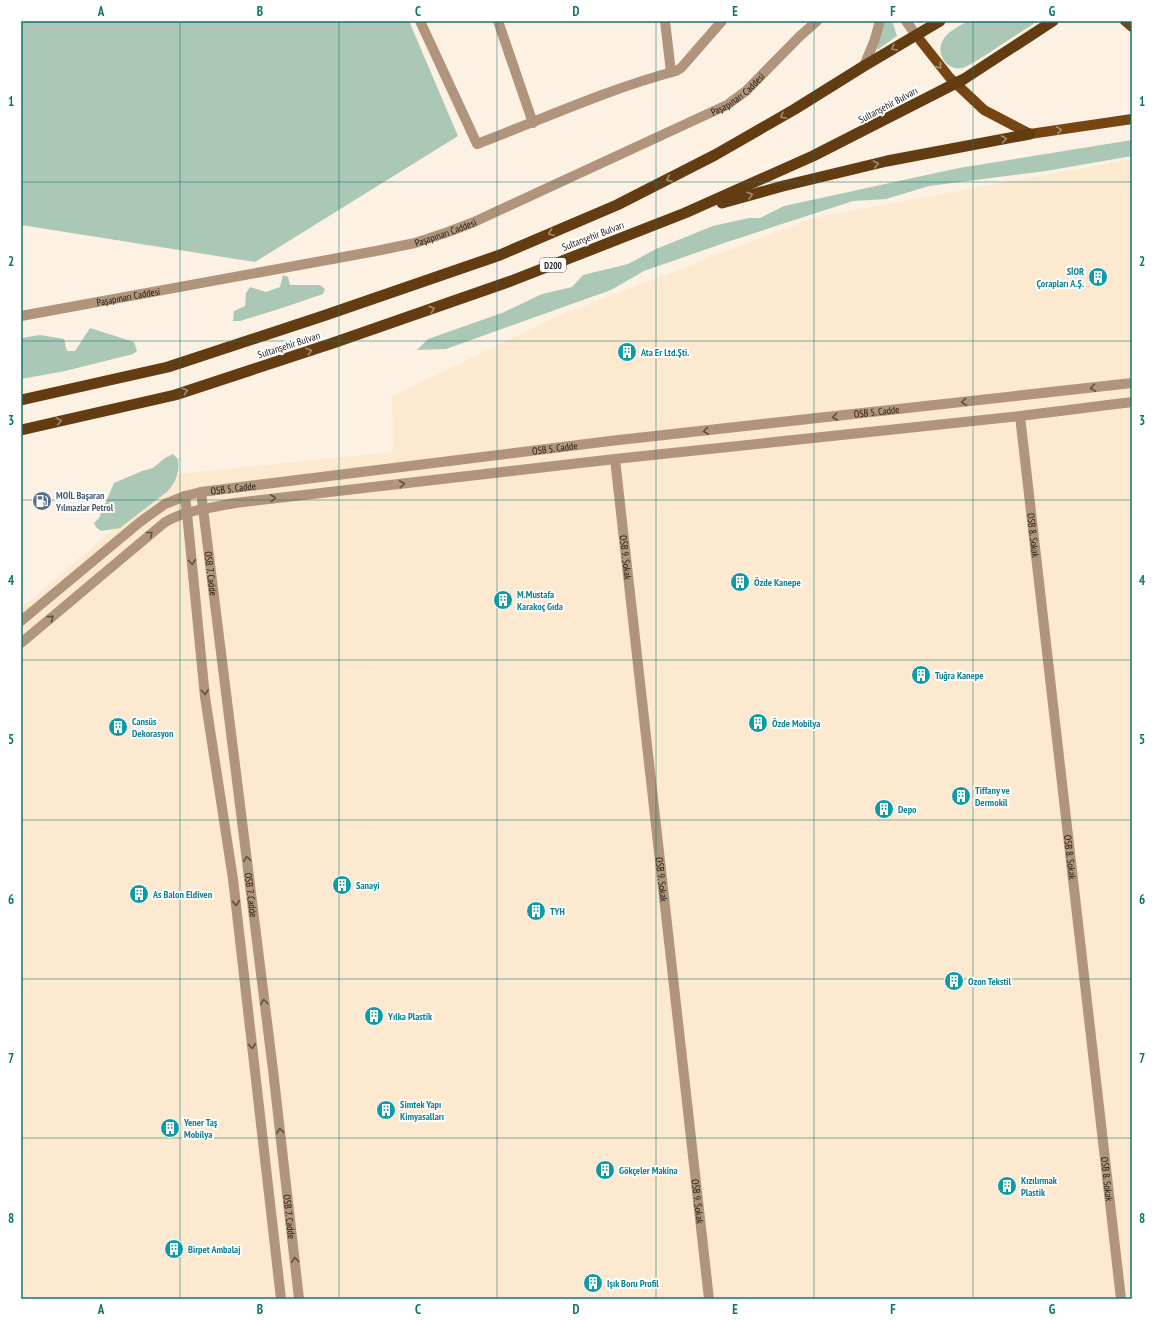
<svg xmlns="http://www.w3.org/2000/svg" width="1153" height="1320" viewBox="0 0 1153 1320" font-family="'PT Sans Narrow',sans-serif">
<rect width="100%" height="100%" fill="#fdf1e3"/>
<path fill="#fce9d0" d="M1132,159V1299H21V608L178,474L393,452L392,396L558,316L813,218Z"/>
<g fill="#abc7b5">
<path d="M21,21H409L458,136L255,262L21,225Z"/>
<path d="M884,21H892L897,36L877,50Z"/>
<path d="M968,21H1038C1021,32 1005,42 989,53C980,58 971,65 962,68C948,71 936,55 942,42C946,32 959,26 968,21Z"/>
<path d="M1132,140V156L1046,171L929,186L886,199L853,201L727,242L644,271L611,290L446,349L417,350L428,339L502,313L542,294L572,287L583,275L628,264L656,249L713,226L749,218H760L784,206L959,168Z"/>
<path d="M283,275L288,277L290,285H320L325,289L323,294L285,307L240,321H233L234,311L245,306L246,293L250,287L266,292L280,287Z"/>
<path d="M90,328L134,342L137,351L133,354L65,371L21,379V338L40,335L64,339L67,351H75Z"/>
<path d="M173,454L178,459C180,471 176,482 168,491L120,528L101,531L96,527L94,523L99,518L114,483L142,471L153,468L165,458Z"/>
</g>
<g fill="none" stroke-linecap="round" stroke-linejoin="round">
<g stroke="#b1947c" stroke-width="10">
<path d="M420,21L477,144C543,119 608,89 676,71L681,68L722,21"/>
<path d="M498,21L533,123"/>
<path d="M665,21L671,72"/>
<path id="s1" d="M21,316L376,251L415,243L448,232L474,222L727,105L746,91L800,36L817,21"/>
<path id="s2" d="M1020,416L1121,1299"/>
<path id="s3" d="M615,459L709,1299"/>
<path id="s4" d="M201,492L273,1070L299,1299"/>
<path d="M185,496L187,513L205,697L233,879L281,1299"/>
</g>
<g stroke="#b1947c" stroke-width="10">
<path d="M906,21L916,35"/>
<path d="M864,66L874,42L880,21"/>
<path id="s5" d="M21,621L140,522L165,504L185,496L201,492L610,441L1132,383"/>
<path d="M21,643L164,523C184,510 211,508 235,503L615,459L1020,416L1132,402"/>
</g>
<g stroke="#764612" stroke-width="10">
<path d="M1125,21L1132,27"/>
<path d="M916,35L950,78L984,110L1030,134L1132,119"/>
</g>
<g stroke="#643c12" stroke-width="11">
<path d="M722,203L783,186L887,161L1030,134"/>
<path d="M21,400L168,367L323,316L500,255L617,205L715,155L795,109L864,66L940,21"/>
<path d="M21,430L175,395L333,343L511,281L685,213L813,156L964,79L1053,21"/>
</g>
</g>
<defs><path id="oneway-chevron" d="M-2-3.5L2.5 0L-2 3.5" fill="none" stroke-width="1.6" stroke-linecap="round" stroke-linejoin="round"/></defs>
<g stroke="#a28a71">
<use href="#oneway-chevron" transform="translate(894 48) rotate(149)"/>
<use href="#oneway-chevron" transform="translate(783 116) rotate(150)"/>
<use href="#oneway-chevron" transform="translate(1004 139) rotate(-11)"/>
<use href="#oneway-chevron" transform="translate(876 164) rotate(-13)"/>
<use href="#oneway-chevron" transform="translate(669 179) rotate(153)"/>
<use href="#oneway-chevron" transform="translate(750 195) rotate(-16)"/>
<use href="#oneway-chevron" transform="translate(551 233) rotate(157)"/>
<use href="#oneway-chevron" transform="translate(432 309) rotate(-19)"/>
<use href="#oneway-chevron" transform="translate(309 351) rotate(-18)"/>
<use href="#oneway-chevron" transform="translate(185 391) rotate(-18)"/>
<use href="#oneway-chevron" transform="translate(59 421) rotate(-13)"/>
</g>
<g stroke="#ad9071">
<use href="#oneway-chevron" transform="translate(939 66) rotate(50)"/>
<use href="#oneway-chevron" transform="translate(1059 130) rotate(-8)"/>
</g>
<g stroke="#615143">
<use href="#oneway-chevron" transform="translate(1093 388) rotate(173)"/>
<use href="#oneway-chevron" transform="translate(964 402) rotate(174)"/>
<use href="#oneway-chevron" transform="translate(835 417) rotate(174)"/>
<use href="#oneway-chevron" transform="translate(706 431) rotate(174)"/>
<use href="#oneway-chevron" transform="translate(402 484) rotate(-6)"/>
<use href="#oneway-chevron" transform="translate(273 498) rotate(-6)"/>
<use href="#oneway-chevron" transform="translate(150 534) rotate(-39)"/>
<use href="#oneway-chevron" transform="translate(192 562) rotate(85)"/>
<use href="#oneway-chevron" transform="translate(51 618) rotate(-40)"/>
<use href="#oneway-chevron" transform="translate(205 692) rotate(84)"/>
<use href="#oneway-chevron" transform="translate(247 859) rotate(-97)"/>
<use href="#oneway-chevron" transform="translate(236 903) rotate(84)"/>
<use href="#oneway-chevron" transform="translate(264 1002) rotate(-97)"/>
<use href="#oneway-chevron" transform="translate(252 1046) rotate(84)"/>
<use href="#oneway-chevron" transform="translate(280 1131) rotate(-97)"/>
<use href="#oneway-chevron" transform="translate(295 1260) rotate(-97)"/>
</g>
<path fill="none" stroke="#0f766e" stroke-width="1" stroke-opacity="0.55" d="M180,21V1299M339,21V1299M497,21V1299M656,21V1299M814,21V1299M973,21V1299M21,182H1132M21,341H1132M21,500H1132M21,660H1132M21,820H1132M21,979H1132M21,1138H1132"/>
<defs>
<symbol id="building-disc" viewBox="-11 -11 22 22"><circle r="9.5" fill="#0f9aa8" stroke="#fff"/><path d="M-4-6H4V6H1V3H-1V6H-4ZM-2.5-4.3h1.7v1.8h-1.7ZM.8-4.3h1.7v1.8H.8ZM-2.5-1h1.7V.8h-1.7ZM.8-1h1.7V.8H.8Z" fill="#fff"/></symbol>
<symbol id="fuel-disc" viewBox="-11 -11 22 22"><circle r="9.5" fill="#5c6f8a" stroke="#fff"/><path d="M-5.5-6h7V0h2V4h1.3V-2.5L3-4.5l.8-.8L6-3V5H2.5V1h-1V6h-7ZM-4.2-4.7v3.2H.2V-4.7Z" fill="#fff"/></symbol>
</defs>
<g fill-rule="evenodd">
<use href="#building-disc" x="1087" y="266" width="22" height="22"/>
<use href="#building-disc" x="616" y="341" width="22" height="22"/>
<use href="#fuel-disc" x="31" y="490" width="22" height="22"/>
<use href="#building-disc" x="729" y="571" width="22" height="22"/>
<use href="#building-disc" x="492" y="589" width="22" height="22"/>
<use href="#building-disc" x="910" y="664" width="22" height="22"/>
<use href="#building-disc" x="747" y="712" width="22" height="22"/>
<use href="#building-disc" x="107" y="716" width="22" height="22"/>
<use href="#building-disc" x="950" y="785" width="22" height="22"/>
<use href="#building-disc" x="873" y="798" width="22" height="22"/>
<use href="#building-disc" x="331" y="874" width="22" height="22"/>
<use href="#building-disc" x="128" y="883" width="22" height="22"/>
<use href="#building-disc" x="525" y="900" width="22" height="22"/>
<use href="#building-disc" x="943" y="970" width="22" height="22"/>
<use href="#building-disc" x="363" y="1005" width="22" height="22"/>
<use href="#building-disc" x="375" y="1099" width="22" height="22"/>
<use href="#building-disc" x="159" y="1117" width="22" height="22"/>
<use href="#building-disc" x="594" y="1159" width="22" height="22"/>
<use href="#building-disc" x="996" y="1175" width="22" height="22"/>
<use href="#building-disc" x="163" y="1238" width="22" height="22"/>
<use href="#building-disc" x="582" y="1272" width="22" height="22"/>
</g>
<g text-anchor="middle" dominant-baseline="central" stroke-width="4" stroke-linejoin="round" paint-order="stroke">
<rect fill="#fff" stroke="#625f5a" stroke-width="1" x="540" y="258" width="26" height="14" rx="3"/>
<g font-size="9" font-weight="bold" fill="#1f1a14">
<text x="553" y="265">D200</text>
</g>
<g font-size="10" fill="#1f1a14" stroke="#fff">
<text stroke="none"><textPath href="#s1" startOffset="757">Paşapınarı Caddesi</textPath></text>
<text transform="translate(888 105) rotate(-28)">Sultanşehir Bulvarı</text>
<text stroke="none"><textPath href="#s1" startOffset="433">Paşapınarı Caddesi</textPath></text>
<text transform="translate(593 236) rotate(-21)">Sultanşehir Bulvarı</text>
<text stroke="none"><textPath href="#s1" startOffset="109">Paşapınarı Caddesi</textPath></text>
<text transform="translate(289 345) rotate(-18)">Sultanşehir Bulvarı</text>
<text stroke="none"><textPath href="#s5" startOffset="904">OSB 5. Cadde</textPath></text>
<text stroke="none"><textPath href="#s5" startOffset="580">OSB 5. Cadde</textPath></text>
<text stroke="none"><textPath href="#s5" startOffset="256">OSB 5. Cadde</textPath></text>
<text stroke="none"><textPath href="#s2" startOffset="120">OSB 8. Sokak</textPath></text>
<text stroke="none"><textPath href="#s3" startOffset="99">OSB 9. Sokak</textPath></text>
<text stroke="none"><textPath href="#s4" startOffset="82">OSB 7. Cadde</textPath></text>
<text stroke="none"><textPath href="#s2" startOffset="444">OSB 8. Sokak</textPath></text>
<text stroke="none"><textPath href="#s3" startOffset="423">OSB 9. Sokak</textPath></text>
<text stroke="none"><textPath href="#s4" startOffset="406">OSB 7. Cadde</textPath></text>
<text stroke="none"><textPath href="#s2" startOffset="768">OSB 8. Sokak</textPath></text>
<text stroke="none"><textPath href="#s3" startOffset="747">OSB 9. Sokak</textPath></text>
<text stroke="none"><textPath href="#s4" startOffset="730">OSB 7. Cadde</textPath></text>
</g>
<g font-size="10" font-weight="bold" fill="#0d838f" stroke="#fff" text-anchor="start">
<text x="1084" y="271" text-anchor="end">SİOR<tspan x="1084" dy="12">Çorapları A.Ş.</tspan></text>
<text x="641" y="352">Ata Er Ltd.Şti.</text>
<text x="754" y="582">Özde Kanepe</text>
<text x="517" y="594">M.Mustafa<tspan x="517" dy="12">Karakoç Gıda</tspan></text>
<text x="935" y="675">Tuğra Kanepe</text>
<text x="132" y="721">Cansüs<tspan x="132" dy="12">Dekorasyon</tspan></text>
<text x="772" y="723">Özde Mobilya</text>
<text x="975" y="790">Tiffany ve<tspan x="975" dy="12">Dermokil</tspan></text>
<text x="898" y="809">Depo</text>
<text x="356" y="885">Sanayi</text>
<text x="153" y="894">As Balon Eldiven</text>
<text x="550" y="911">TYH</text>
<text x="968" y="981">Ozon Tekstil</text>
<text x="388" y="1016">Yılka Plastik</text>
<text x="400" y="1104">Simtek Yapı<tspan x="400" dy="12">Kimyasalları</tspan></text>
<text x="184" y="1122">Yener Taş<tspan x="184" dy="12">Mobilya</tspan></text>
<text x="619" y="1170">Gökçeler Makina</text>
<text x="1021" y="1180">Kızılırmak<tspan x="1021" dy="12">Plastik</tspan></text>
<text x="188" y="1249">Birpet Ambalaj</text>
<text x="607" y="1283">Işık Boru Profil</text>
</g>
<g font-size="10" font-weight="bold" fill="#4e5e75" stroke="#fff" text-anchor="start">
<text x="56" y="495">MOİL Başaran<tspan x="56" dy="12">Yılmazlar Petrol</tspan></text>
</g>
</g>
<rect width="1153" height="1320" fill="none" stroke="#ffffff" stroke-width="44"/>
<rect x="22" y="22" width="1109" height="1276" fill="none" stroke="#0f766e" stroke-width="1.5"/>
<g font-size="13" text-anchor="middle" font-weight="bold" fill="#0f766e">
<text x="101" y="16">A</text>
<text x="260" y="16">B</text>
<text x="418" y="16">C</text>
<text x="576" y="16">D</text>
<text x="735" y="16">E</text>
<text x="893" y="16">F</text>
<text x="1052" y="16">G</text>
<text x="11" y="106">1</text>
<text x="1142" y="106">1</text>
<text x="11" y="266">2</text>
<text x="1142" y="266">2</text>
<text x="11" y="425">3</text>
<text x="1142" y="425">3</text>
<text x="11" y="585">4</text>
<text x="1142" y="585">4</text>
<text x="11" y="744">5</text>
<text x="1142" y="744">5</text>
<text x="11" y="904">6</text>
<text x="1142" y="904">6</text>
<text x="11" y="1063">7</text>
<text x="1142" y="1063">7</text>
<text x="11" y="1223">8</text>
<text x="1142" y="1223">8</text>
<text x="101" y="1314">A</text>
<text x="260" y="1314">B</text>
<text x="418" y="1314">C</text>
<text x="576" y="1314">D</text>
<text x="735" y="1314">E</text>
<text x="893" y="1314">F</text>
<text x="1052" y="1314">G</text>
</g>
</svg>
